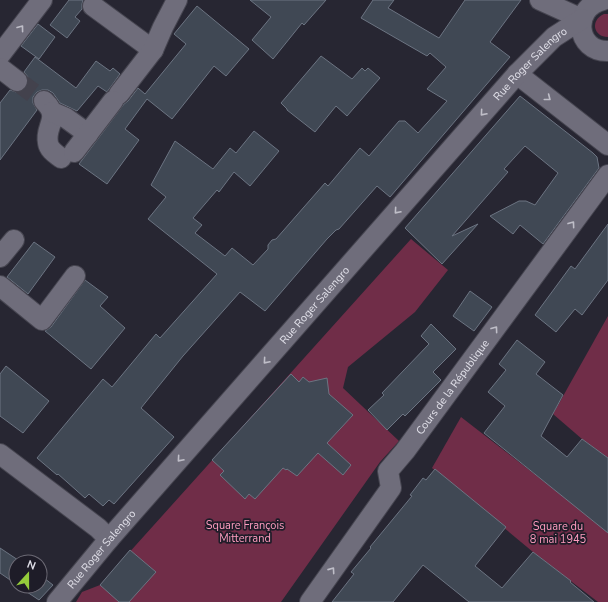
<svg xmlns="http://www.w3.org/2000/svg" width="608" height="602" viewBox="0 0 608 602" font-family="'Nunito Sans',sans-serif">
<rect width="100%" height="100%" fill="#272632"/>
<g fill="#702d48">
<path d="M604,14H608V37C593,37 590,20 604,14Z"/>
<path d="M411,239L448,270L415,312L348,367L343,388L399,441L380,462L281,602H76L82,592L100,585Z"/>
<path d="M608,316V458L582,439L553,414Z"/>
<path d="M461,417L608,531V602H598L533,552L432,468Z"/>
</g>
<g fill="#404854" stroke="#6c7482">
<path d="M69,0H83L82,4V9L75,17L80,21L67,38L50,25Z"/>
<path d="M250,0H326L304,25L302,23L273,59L252,40L271,17Z"/>
<path d="M373,0H394L388,8L439,38L465,0H521L490,42L510,57L390,197L377,186L339,229L336,230L327,239L265,311L240,292L183,356L141,408L174,437L114,504L109,500L103,506L89,494L85,498L58,474L57,475L37,458L103,379L112,387L156,334L160,338L217,274L148,219L166,197L151,185L175,141L213,169L230,148L236,153L254,131L279,151L250,186L234,172L219,192L217,190L193,218L202,225L195,233L225,256L232,248L253,265L268,249V245L272,240L276,239L325,183L328,186L360,148L369,156L399,121H405L418,133L447,101L427,89L446,67L430,53L427,56L361,18Z"/>
<path d="M197,6L249,49L226,76L214,66L172,119L147,99L125,129L139,140L107,184L79,164L124,104L128,101L138,88L145,94L186,44L174,34Z"/>
<path d="M38,24L55,37L39,59L21,46Z"/>
<path d="M321,56L352,79L362,68L365,71L368,68L380,78L347,116L336,106L315,132L287,110V109L281,103Z"/>
<path d="M35,57L76,88L96,61L110,71L113,68L120,74L107,92L98,86L77,111L60,103L53,93L48,90H42L37,92L33,97V103L37,110L0,160V103L10,90L16,92L22,91L26,88L28,83V77L24,72Z"/>
<path d="M520,96L593,153L597,157L599,168L543,244L520,225L513,234L490,216L519,201H526L535,205L558,173L525,146L504,169L508,172L452,236L478,224L442,264L405,228Z"/>
<path d="M608,224V280L582,315L575,309L556,332L535,315L571,266L575,269Z"/>
<path d="M34,242L55,257L28,294L7,277Z"/>
<path d="M85,280L108,297L100,306L125,328L91,369L45,331L51,327Z"/>
<path d="M470,291L492,307L474,331L453,316Z"/>
<path d="M431,324L456,349L433,372L441,380L405,416L403,414L387,430L368,410L384,395L382,393L429,344L421,336Z"/>
<path d="M517,340L545,362L536,374L563,395L541,436L567,457L582,439L608,458V533L484,433L505,406L488,392L506,370L499,364Z"/>
<path d="M6,366L49,401L23,433L0,416V374Z"/>
<path d="M291,374L299,382L303,377L309,382L327,378L329,394L353,415L327,443L351,465L343,475L318,453L297,476L287,469L286,470L283,468L255,499L249,494L245,499L220,475L224,471L212,460Z"/>
<path d="M435,469L506,527L475,566L502,588L533,552L571,581L570,582L594,602H469L423,565L393,602H332L354,574L351,572L371,548L370,547L412,496L410,495L423,478L426,480Z"/>
<path d="M0,548L21,562H16V584L0,573Z"/>
<path d="M130,550L156,572L129,602H119L100,585Z"/>
<path d="M40,575L53,585L39,600L18,586H40Z"/>
</g>
<g fill="none" stroke-linecap="round" stroke-linejoin="round">
<path stroke="#43424d" stroke-width="20" stroke-dasharray="20 10" stroke-linecap="butt" d="M17,81L44,101"/>
<defs>
<g id="minor">
<path d="M540,0L582,19"/>
<path d="M603,0C571,8 576,52 608,51"/>
<path d="M93,6L153,50"/>
<path d="M0,55L42,0"/>
<path d="M0,68L17,81"/>
<path d="M517,74L608,145"/>
<path d="M119,94L153,50L163,27L177,0"/>
<path d="M44,101C62,118 44,126 48,143C49,150 56,154 61,158"/>
<path d="M52,112L66,118L88,134"/>
<path d="M74,152L113,101"/>
<path d="M0,257L14,240"/>
<path d="M0,286L42,320L75,276"/>
<path d="M0,454L98,528L109,539"/>
<path id="s1" d="M57,602L109,539L517,74L554,37L582,19"/>
<path id="s2" d="M310,602L391,488L388,471L405,451L608,175"/>
</g>
</defs>
<use href="#minor" stroke="#464550" stroke-width="22"/>
<use href="#minor" stroke="#6f6d7b" stroke-width="20"/>
</g>
<defs><path id="oneway-chevron" d="M-2-3.5L2.5 0L-2 3.5" fill="none" stroke-width="1.6" stroke-linecap="round" stroke-linejoin="round"/></defs>
<g stroke="#bfbec8">
<use href="#oneway-chevron" transform="translate(21 28) rotate(-53)"/>
<use href="#oneway-chevron" transform="translate(548 98) rotate(38)"/>
<use href="#oneway-chevron" transform="translate(483 113) rotate(131)"/>
<use href="#oneway-chevron" transform="translate(397 211) rotate(131)"/>
<use href="#oneway-chevron" transform="translate(572 224) rotate(-54)"/>
<use href="#oneway-chevron" transform="translate(495 329) rotate(-54)"/>
<use href="#oneway-chevron" transform="translate(266 361) rotate(131)"/>
<use href="#oneway-chevron" transform="translate(180 459) rotate(131)"/>
<use href="#oneway-chevron" transform="translate(332 570) rotate(-55)"/>
</g>
<g text-anchor="middle" dominant-baseline="central" stroke-width="3.5" stroke-linejoin="round" paint-order="stroke">
<g font-size="11" fill="#e1e0e9" stroke="#1e1c28">
<text stroke="none"><textPath href="#s1" startOffset="717">Rue Roger Salengro</textPath></text>
<text stroke="none"><textPath href="#s1" startOffset="393">Rue Roger Salengro</textPath></text>
<text stroke="none"><textPath href="#s2" startOffset="263">Cours de la République</textPath></text>
<text stroke="none"><textPath href="#s1" startOffset="69">Rue Roger Salengro</textPath></text>
</g>
<g font-size="11" fill="#fe9cbf" stroke="#1e1c28">
<text x="245" y="525">Square François<tspan x="245" dy="13">Mitterrand</tspan></text>
<text x="558" y="526">Square du<tspan x="558" dy="13">8 mai 1945</tspan></text>
</g>
</g>
<g transform="translate(28 574) rotate(21)"><circle r="19" fill="#1e1c28" stroke="#6c6a75"/>
<path d="M0-3L7 15L0 10L-7 15Z" fill="#95cc3b"/>
<text y="-6" font-size="11" font-weight="bold" text-anchor="middle" fill="#e1e0e9">N</text>
</g>
</svg>
